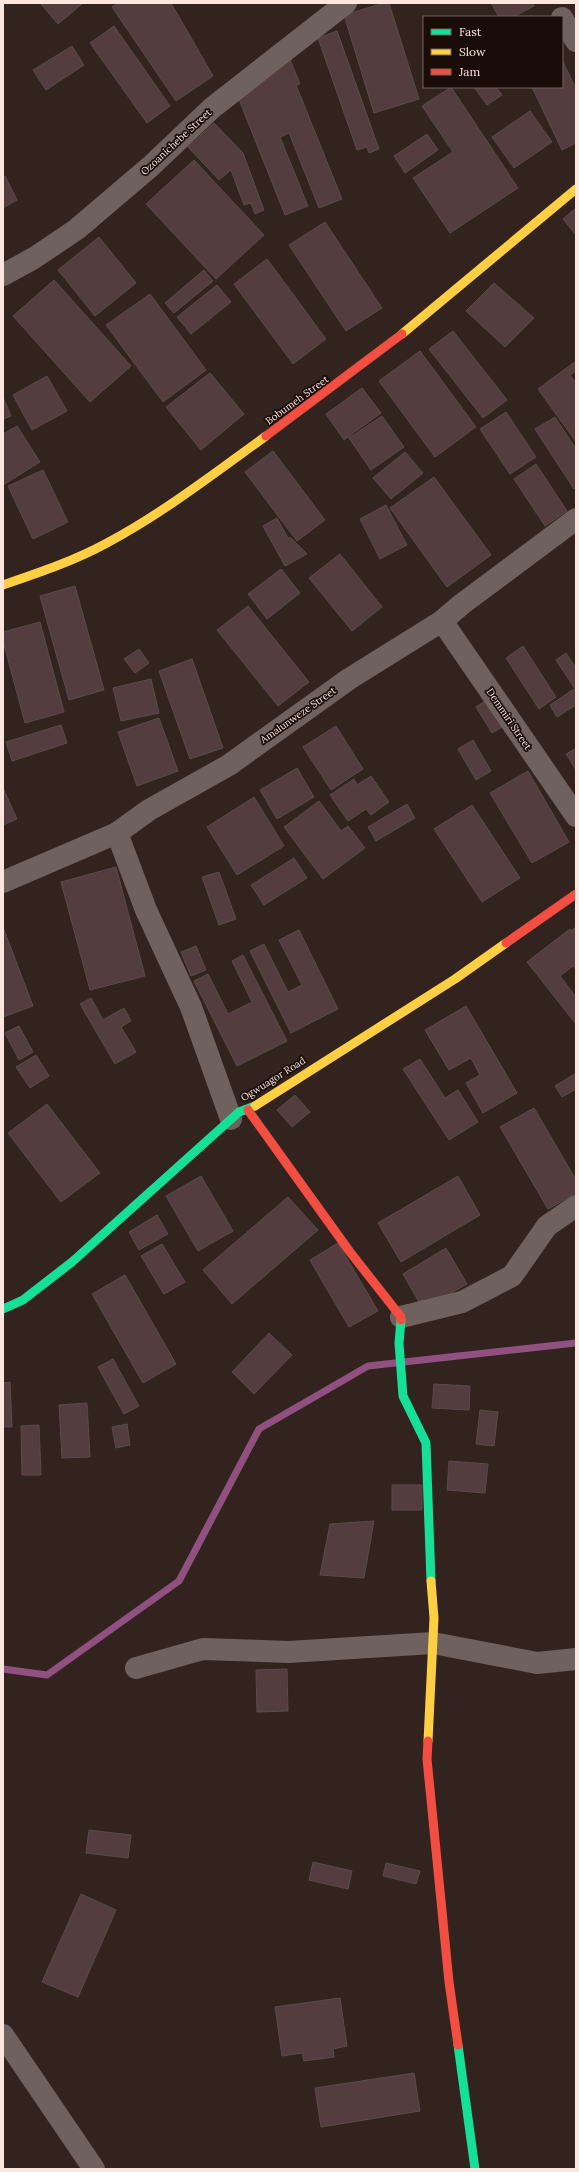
<svg xmlns="http://www.w3.org/2000/svg" width="579" height="2172" viewBox="0 0 579 2172" font-family="Lora,serif">
<rect width="100%" height="100%" fill="#33231e"/>
<g fill="none" stroke-linecap="round" stroke-linejoin="round">
<path stroke="#905080" stroke-width="7" d="M3,1669L47,1675L179,1581L259,1429L368,1366L576,1343"/>
</g>
<g fill="#533d3e" stroke="#5a4c4b">
<path d="M40,3H83L58,24Z"/>
<path d="M118,3H171L213,76L176,101L112,7Z"/>
<path d="M384,3H389L419,99L374,113L344,15Z"/>
<path d="M491,3H533L534,6L513,17H499Z"/>
<path d="M114,26L170,106L147,123L90,43Z"/>
<path d="M337,31L379,149L369,153L367,147L357,150L318,38Z"/>
<path d="M72,46L84,65L46,90L33,70Z"/>
<path d="M289,57L300,84L296,85L342,199L319,208L289,133L280,137L308,206L285,215L238,97Z"/>
<path d="M562,60L576,89V143L562,150L532,87H562Z"/>
<path d="M451,87L518,188L450,233L413,178L453,152L422,106Z"/>
<path d="M474,87H496L502,95L487,105Z"/>
<path d="M530,111L552,142L514,168L492,137Z"/>
<path d="M214,123L243,153L264,210L255,214L251,203L244,205L231,170L219,180L188,147Z"/>
<path d="M427,134L438,150L405,173L394,156Z"/>
<path d="M194,160L264,235L216,279L146,204Z"/>
<path d="M5,176L17,200L3,208V177Z"/>
<path d="M576,208V235L563,219Z"/>
<path d="M325,222L382,308L346,331L289,245Z"/>
<path d="M99,237L136,283L95,316L58,270Z"/>
<path d="M267,259L326,339L293,364L234,284Z"/>
<path d="M204,270L213,281L174,313L165,303Z"/>
<path d="M54,280L131,366L90,402L13,316Z"/>
<path d="M494,283L534,318L505,347L466,311Z"/>
<path d="M217,285L231,302L191,334L177,317Z"/>
<path d="M150,294L206,370L163,402L106,325Z"/>
<path d="M453,331L507,400L483,418L429,349Z"/>
<path d="M420,351L476,427L435,457L379,381Z"/>
<path d="M576,361V371L570,375L576,383V442L538,389Z"/>
<path d="M210,373L244,414L201,450L166,407Z"/>
<path d="M47,376L67,411L32,430L13,395Z"/>
<path d="M362,388L381,413L344,440L326,414Z"/>
<path d="M3,397L11,416L3,419Z"/>
<path d="M506,412L536,457L510,474L480,429Z"/>
<path d="M382,416L404,447L371,470L349,438Z"/>
<path d="M555,417L576,449V487L574,489L535,429Z"/>
<path d="M17,426L40,462L3,485V434Z"/>
<path d="M273,451L325,520L297,541L245,472Z"/>
<path d="M405,452L423,473L391,499L373,478Z"/>
<path d="M536,464L567,511L545,526L514,479Z"/>
<path d="M43,470L68,522L33,539L8,486Z"/>
<path d="M434,477L491,555L447,587L390,508Z"/>
<path d="M386,505L407,545L380,559L360,519Z"/>
<path d="M277,518L288,538H291L307,554L285,566L263,526Z"/>
<path d="M340,554L382,607L352,631L309,578Z"/>
<path d="M281,569L300,593L267,619L248,594Z"/>
<path d="M75,586L104,690L69,700L40,596Z"/>
<path d="M248,606L309,682L278,706L217,630Z"/>
<path d="M40,622L64,712L25,723L3,641V632Z"/>
<path d="M523,646L556,697L539,709L506,658Z"/>
<path d="M139,649L149,663L135,673L124,659Z"/>
<path d="M566,653L576,668L575,689L556,660Z"/>
<path d="M192,659L223,748L190,759L159,671Z"/>
<path d="M151,679L159,713L121,721L113,688Z"/>
<path d="M574,689L576,692V705L557,717L550,705Z"/>
<path d="M488,699L505,725L492,733L476,707Z"/>
<path d="M159,718L178,771L137,786L118,732Z"/>
<path d="M61,725L67,743L12,761L6,742Z"/>
<path d="M336,726L363,769L331,790L303,747Z"/>
<path d="M473,740L491,771L476,780L458,749Z"/>
<path d="M576,748V770L566,754Z"/>
<path d="M297,768L314,797L277,819L260,790Z"/>
<path d="M528,771L569,842L532,863L490,793Z"/>
<path d="M371,776L389,802L371,815L366,809L348,821L330,795L354,779L357,785Z"/>
<path d="M3,788L17,819L3,825Z"/>
<path d="M254,797L284,846L237,875L207,827Z"/>
<path d="M319,801L341,831L348,826L365,848L323,879L284,827Z"/>
<path d="M407,804L415,818L376,841L368,827Z"/>
<path d="M472,805L520,878L482,902L434,829Z"/>
<path d="M294,858L307,878L264,905L251,885Z"/>
<path d="M116,867L145,976L90,990L61,882Z"/>
<path d="M219,872L236,919L219,925L202,877Z"/>
<path d="M3,927L33,1006L3,1017Z"/>
<path d="M576,927V944L568,933Z"/>
<path d="M570,929L576,936V970L573,966L560,976L576,997V1024L527,962Z"/>
<path d="M299,930L338,1009L291,1033L250,951L264,944L288,992L302,985L279,940Z"/>
<path d="M196,946L206,970L191,976L181,952Z"/>
<path d="M243,955L287,1041L237,1066L194,981L208,974L228,1014L252,1002L232,961Z"/>
<path d="M91,998L103,1020L124,1008L131,1021L121,1027L136,1052L115,1064L80,1004Z"/>
<path d="M466,1006L517,1093L483,1113L466,1083L480,1075L471,1058L449,1070L425,1030Z"/>
<path d="M19,1026L33,1052L19,1060L5,1033Z"/>
<path d="M36,1055L49,1076L30,1088L16,1067Z"/>
<path d="M420,1059L445,1098L458,1090L478,1122L449,1140L403,1069Z"/>
<path d="M576,1073V1089L562,1097L555,1086Z"/>
<path d="M295,1095L310,1112L292,1127L277,1110Z"/>
<path d="M47,1104L100,1173L61,1202L8,1133Z"/>
<path d="M534,1108L576,1180V1193L548,1209L500,1127Z"/>
<path d="M201,1176L233,1231L198,1251L166,1196Z"/>
<path d="M458,1176L480,1215L401,1262L378,1223Z"/>
<path d="M288,1197L318,1230L232,1304L203,1270Z"/>
<path d="M157,1215L168,1234L139,1250L129,1232Z"/>
<path d="M338,1243L378,1311L349,1327L310,1260Z"/>
<path d="M162,1244L185,1282L164,1294L141,1256Z"/>
<path d="M446,1248L467,1284L423,1309L403,1274Z"/>
<path d="M125,1275L176,1364L143,1383L92,1294Z"/>
<path d="M269,1333L292,1355L254,1394L232,1372Z"/>
<path d="M113,1359L139,1406L124,1414L98,1367Z"/>
<path d="M10,1382L12,1427H3V1383Z"/>
<path d="M434,1384L470,1386L469,1410L432,1408Z"/>
<path d="M87,1403L90,1457L62,1458L59,1405Z"/>
<path d="M480,1410L498,1412L494,1446L476,1444Z"/>
<path d="M127,1424L130,1445L116,1448L112,1427Z"/>
<path d="M39,1425L41,1475H22L21,1426Z"/>
<path d="M449,1461L488,1464L485,1493L447,1490Z"/>
<rect x="392" y="1485" width="30" height="25"/>
<path d="M374,1521L364,1578L320,1575L330,1524Z"/>
<path d="M287,1669L288,1711L257,1712L256,1670Z"/>
<path d="M89,1830L131,1835L128,1858L86,1853Z"/>
<path d="M313,1862L352,1871L348,1889L309,1880Z"/>
<path d="M386,1863L420,1871L416,1884L383,1876Z"/>
<path d="M81,1894L116,1910L78,1997L42,1982Z"/>
<path d="M340,1998L347,2046L333,2049L334,2057L304,2061L302,2053L282,2056L275,2007Z"/>
<path d="M414,2073L420,2111L321,2127L315,2088Z"/>
</g>
<g fill="none" stroke-linecap="round" stroke-linejoin="round">
<g stroke="#6e615e" stroke-width="22">
<path d="M562,18L576,41"/>
<path d="M3,275L34,258L77,229L151,166L212,108L346,3"/>
<path d="M442,621L576,816"/>
<path d="M117,833L146,910L191,1007L231,1119"/>
<path d="M3,882L117,833L149,810L229,765L349,679L442,621L462,604L576,519"/>
<path d="M401,1317L462,1302L512,1276L547,1226L576,1206"/>
<path d="M136,1668L203,1649L289,1652L433,1643L537,1663L576,1659"/>
<path d="M3,2035L94,2169"/>
</g>
<g stroke="#16e098" stroke-width="9">
<path d="M3,1309L23,1300L72,1262L239,1112L255,1106"/>
<path d="M401,1320L399,1343L403,1396L426,1443L431,1581"/>
<path d="M458,2045L475,2169"/>
</g>
<g stroke="#ffcf43" stroke-width="9">
<path d="M402,334L576,189"/>
<path d="M3,585C38,573 74,561 107,543C163,513 215,473 266,436"/>
<path d="M255,1106L455,979L506,943"/>
<path d="M428,1741L434,1618L431,1581"/>
</g>
<g stroke="#f24e42" stroke-width="9">
<path d="M266,436L402,334"/>
<path d="M506,943L576,894"/>
<path d="M248,1110L350,1252L401,1317V1320"/>
<path d="M428,1741L427,1759L449,1982L458,2045"/>
</g>
</g>
<g text-anchor="middle" dominant-baseline="central" stroke-width="3.5" stroke-linejoin="round" paint-order="stroke">
<g font-size="10" fill="#fbe6e0" stroke="#1a0d09">
<text transform="translate(176 142) rotate(-43)">Ozoanichebe Street</text>
<text transform="translate(297 400) rotate(-36)">Bobumeh Street</text>
<text transform="translate(298 715) rotate(-35)">Amalunweze Street</text>
<text transform="translate(509 719) rotate(56)">Demmiri Street</text>
<text transform="translate(273 1079) rotate(-32)">Ogwuagor Road</text>
</g>
</g>
<rect width="579" height="2172" fill="none" stroke="#fbe6e0" stroke-width="8"/>
<rect x="423" y="16" width="140" height="72" fill="#1a0d09" stroke="#74645f"/>
<rect x="431" y="29" width="20" height="6" fill="#16e098" stroke="#74645f"/>
<text x="459" y="36" font-size="12" fill="#fbe6e0">Fast</text>
<rect x="431" y="49" width="20" height="6" fill="#ffcf43" stroke="#74645f"/>
<text x="459" y="56" font-size="12" fill="#fbe6e0">Slow</text>
<rect x="431" y="69" width="20" height="6" fill="#f24e42" stroke="#74645f"/>
<text x="459" y="76" font-size="12" fill="#fbe6e0">Jam</text>
</svg>
